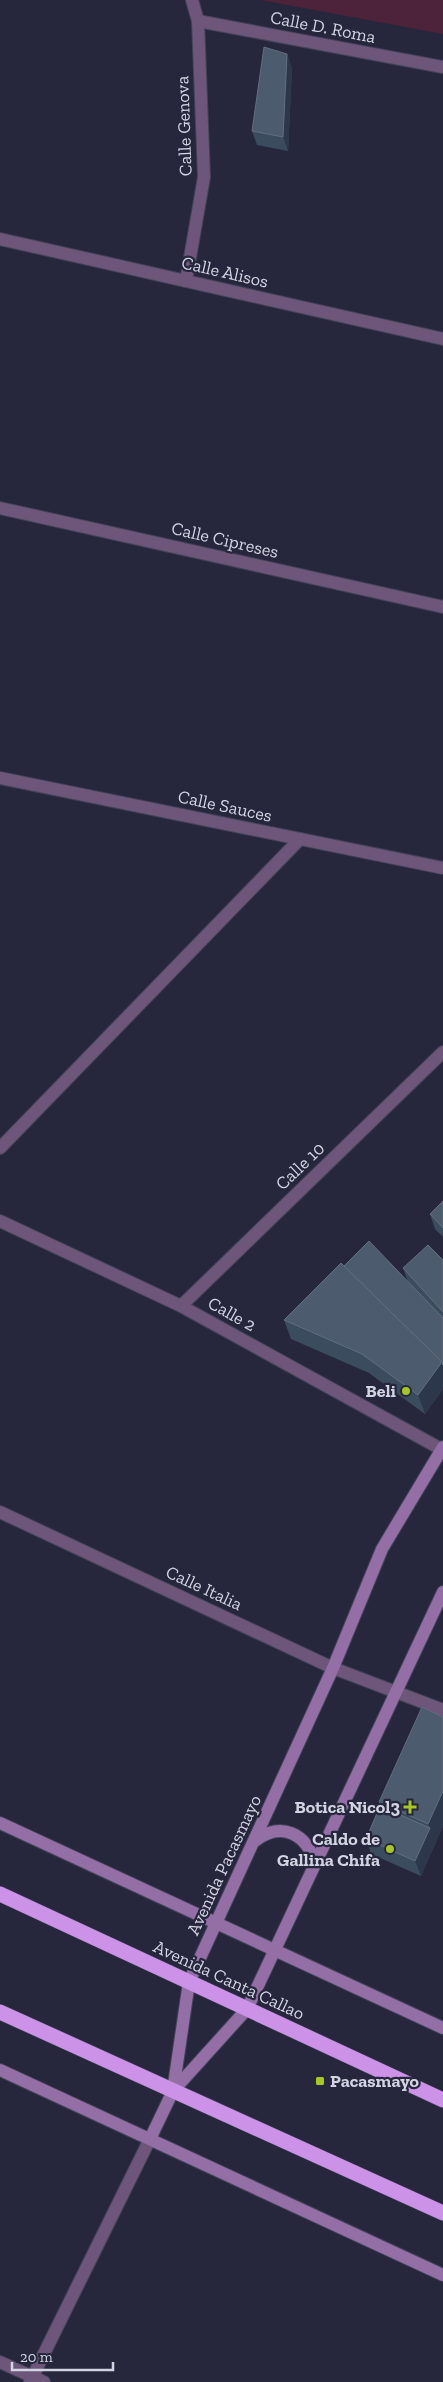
<svg xmlns="http://www.w3.org/2000/svg" width="443" height="2382" viewBox="0 0 443 2382" font-family="'Zilla Slab',serif">
<rect width="100%" height="100%" fill="#26273d"/>
<path fill="#4d233c" d="M261,0H443V34Z"/>
<g fill="none" stroke-linecap="round" stroke-linejoin="round">
<defs>
<g id="street">
<path d="M198,21L443,67"/>
<path d="M0,239L443,339"/>
<path d="M186,281L204,177L198,21L192,0"/>
<path d="M0,508L443,607"/>
<path d="M0,778L443,868"/>
<path d="M0,1148L300,839"/>
<path d="M0,1221L181,1306L441,1449"/>
<path d="M181,1306L443,1052"/>
<path d="M0,1512L333,1668L443,1710"/>
<path d="M0,2362L44,2382"/>
<path d="M30,2382L150,2139"/>
</g>
<g id="secondary">
<path d="M0,1823L443,2028"/>
<path d="M255,1841C281,1821 307,1833 315,1864"/>
<path d="M0,2070L443,2275"/>
<path d="M173,2091L247,2009L443,1592"/>
<path d="M150,2139L173,2091L189,1982L333,1668L382,1549L443,1447"/>
</g>
<g id="highway">
<path d="M0,1894L443,2100"/>
<path d="M0,2012L443,2213"/>
</g>
</defs>
<use href="#street" stroke="#424358" stroke-width="14"/>
<use href="#secondary" stroke="#424358" stroke-width="14"/>
<use href="#highway" stroke="#424358" stroke-width="16"/>
<use href="#street" stroke="#6d5679" stroke-width="12"/>
<use href="#secondary" stroke="#936fa6" stroke-width="12"/>
<use href="#highway" stroke="#cb92e8" stroke-width="15"/>
</g>
<g fill="#3b4c5f">
<path d="M287,54L292,69L288,151L257,145L252,131Z"/>
<path d="M443,1201V1237L435,1229L430,1214Z"/>
<path d="M443,1260V1389L425,1414L369,1373L291,1339L284,1320L344,1266L408,1282L403,1268Z"/>
<path d="M379,1802L443,1826L421,1876L371,1854L366,1839L380,1806Z"/>
</g>
<g fill="#2c374b">
<path d="M287,54L292,69L288,151L283,137Z"/>
<path d="M442,1362L443,1365V1389L425,1414L418,1395Z"/>
<path d="M443,1791V1826L421,1876L415,1861L430,1828L428,1824Z"/>
</g>
<g fill="#4c5b6d" stroke="#616e80">
<path d="M264,47L287,54L283,137L252,131Z"/>
<path d="M443,1201V1228L430,1214Z"/>
<path d="M369,1241L443,1318V1365L442,1362L344,1266Z"/>
<path d="M428,1245L443,1260V1312L403,1268Z"/>
<path d="M341,1263L442,1362L418,1395L362,1354L284,1320Z"/>
<path d="M422,1707L443,1717V1791L428,1824L379,1802Z"/>
<path d="M380,1806L430,1828L415,1861L366,1839Z"/>
</g>
<g fill="#a5c823" stroke="#26273d" stroke-width="2">
<circle cx="406" cy="1391" r="5"/>
<path d="M407.5 1799.5h5v5h5v5h-5v5h-5v-5h-5v-5h5z"/>
<circle cx="390" cy="1849" r="5"/>
<rect x="315" y="2076" width="10" height="10" rx="2.5"/>
</g>
<g text-anchor="middle" dominant-baseline="central" stroke-width="4.5" stroke-linejoin="round" paint-order="stroke">
<g font-size="18" fill="#d3d4e3" stroke="#26273d">
<text transform="translate(323 27) rotate(11)">Calle D. Roma</text>
<text transform="translate(184 126) rotate(-92)">Calle Genova</text>
<text transform="translate(225 272) rotate(13)">Calle Alisos</text>
<text transform="translate(225 540) rotate(13)">Calle Cipreses</text>
<text transform="translate(225 806) rotate(12)">Calle Sauces</text>
<text transform="translate(300 1166) rotate(-44)">Calle 10</text>
<text transform="translate(232 1314) rotate(29)">Calle 2</text>
<text transform="translate(204 1588) rotate(25)">Calle Italia</text>
<text transform="translate(224 1865) rotate(-65)">Avenida Pacasmayo</text>
<text transform="translate(229 1980) rotate(25)">Avenida Canta Callao</text>
</g>
<g font-size="18" font-weight="bold" fill="#d3d4e3" stroke="#26273d" text-anchor="end">
<text x="396" y="1391">Beli</text>
<text x="400" y="1807">Botica Nicol3</text>
<text x="380" y="1839">Caldo de<tspan x="380" dy="21">Gallina Chifa</tspan></text>
<text x="330" y="2081" text-anchor="start">Pacasmayo</text>
</g>
</g>
<path d="M12 2362v8h101v-8" fill="none" stroke="#d3d4e3" stroke-width="2.5"/>
<text x="20" y="2362" font-size="15" fill="#d3d4e3" stroke="#26273d" stroke-width="4" paint-order="stroke">20 m</text>
</svg>
